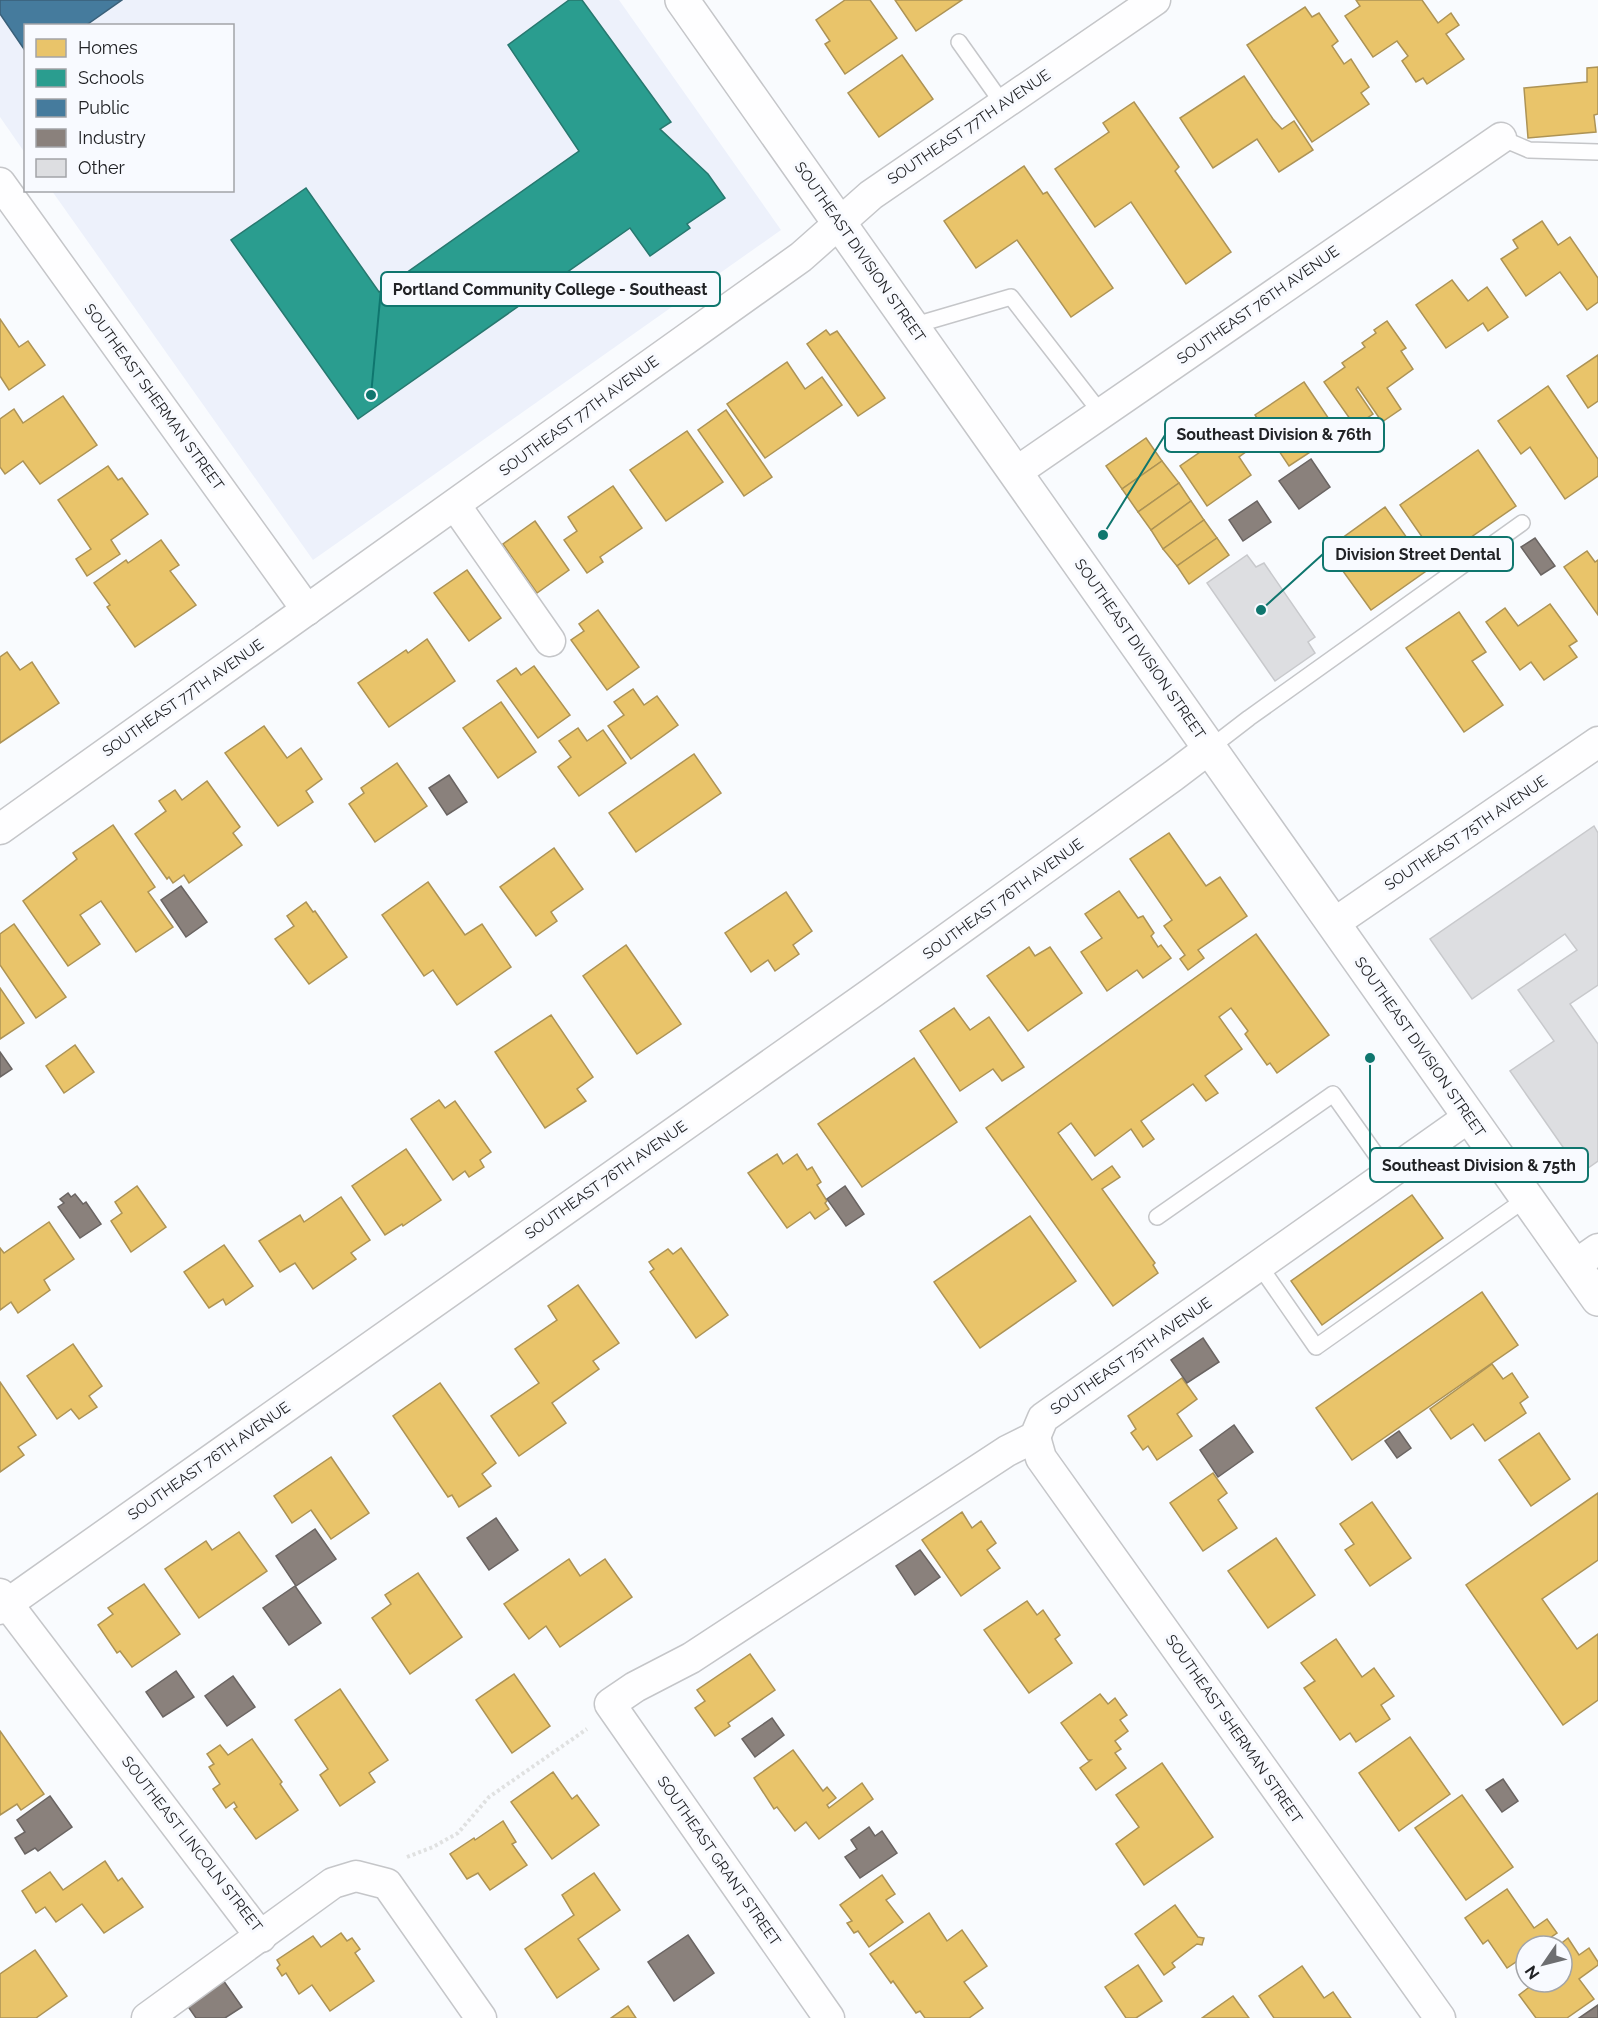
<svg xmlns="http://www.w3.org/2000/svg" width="1598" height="2018" viewBox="0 0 1598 2018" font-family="Raleway,sans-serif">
<rect width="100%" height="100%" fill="#f9fbfe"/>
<path fill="#edf1fb" d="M0,0H619L781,230L313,560L52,191L232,190V26H26L25,153L0,117Z"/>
<g fill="#e9c46a" stroke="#ad9355" stroke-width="1.5">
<path d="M845,0H870L897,38L845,74L825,44L830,41L816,20Z"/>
<path d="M895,0H962L916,31Z"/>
<path d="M1356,0H1422L1438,23L1451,13L1459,25L1446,34L1464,59L1427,84L1423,78L1416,82L1402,61L1408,56L1397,41L1373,57L1345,16L1360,6Z"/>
<path d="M1305,7L1312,17L1319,13L1338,41L1332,46L1344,64L1351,59L1369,87L1361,93L1369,104L1312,142L1247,45Z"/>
<path d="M902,55L933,99L879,137L848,93Z"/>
<path d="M1598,67V114L1594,115L1596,132L1528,138L1524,88L1587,82V68Z"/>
<path d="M1244,76L1273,119L1282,129L1294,121L1313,150L1279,172L1257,139L1213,168L1180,118Z"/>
<path d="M1134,102L1179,167L1175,171L1231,252L1186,284L1131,202L1095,227L1055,169L1109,132L1103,123Z"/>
<path d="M1024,166L1043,194L1047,192L1113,288L1071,317L1017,240L976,268L944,221Z"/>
<path d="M1542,221L1558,245L1570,237L1598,278V302L1587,310L1560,272L1526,296L1501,259L1518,248L1513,240Z"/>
<path d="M1452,280L1468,301L1487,287L1508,317L1488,331L1483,323L1446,348L1416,305Z"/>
<path d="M0,319L19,347L28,341L45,365L9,390L0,376Z"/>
<path d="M1387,321L1406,348L1401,351L1413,369L1387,388L1401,409L1382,422L1358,387L1356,389L1373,414L1355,426L1324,382L1345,367L1342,363L1365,347L1362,343L1376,333L1374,330Z"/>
<path d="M826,330L830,335L837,331L885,398L858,416L807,344Z"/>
<path d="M1598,355V401L1588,408L1567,376Z"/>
<path d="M787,362L805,389L822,377L842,405L765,458L727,404Z"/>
<path d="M1304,382L1333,425L1319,434L1324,443L1289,466L1255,415Z"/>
<path d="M1548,386L1598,459V476L1565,499L1530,447L1521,454L1498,421Z"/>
<path d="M63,396L97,445L40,484L23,461L5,474L0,467V419L14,409L23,423Z"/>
<path d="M726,410L772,477L744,496L698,430Z"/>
<path d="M1232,430L1247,451L1239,457L1251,475L1207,506L1180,466Z"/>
<path d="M687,431L723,482L666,521L630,470Z"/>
<path d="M1146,438L1162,461L1122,489L1106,466Z"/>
<path d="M1478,450L1516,506L1438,560L1400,505Z"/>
<path d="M1162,461L1179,483L1138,512L1122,489Z"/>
<path d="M108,466L118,480L122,478L148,514L111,540L120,554L87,576L76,559L91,549L58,500Z"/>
<path d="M1179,483L1191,501L1151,530L1138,512Z"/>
<path d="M613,486L642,528L600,557L603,562L587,573L564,540L577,531L568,517Z"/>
<path d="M1191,501L1204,520L1163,549L1151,530Z"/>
<path d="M1385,507L1429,569L1371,610L1327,549Z"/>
<path d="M1204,520L1217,538L1177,566L1163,549Z"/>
<path d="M535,521L569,570L537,593L503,544Z"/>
<path d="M1217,538L1229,555L1189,584L1177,566Z"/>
<path d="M161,540L179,565L170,571L196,605L135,647L107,607L110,605L94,583L126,560L128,563Z"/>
<path d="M1587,551L1595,562L1598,560V615L1564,567Z"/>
<path d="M467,570L501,618L469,641L434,593Z"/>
<path d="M1550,604L1577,641L1569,646L1577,657L1544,680L1531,662L1520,670L1486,622L1505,608L1518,626Z"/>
<path d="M598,610L639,667L607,690L571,640L584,631L579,624Z"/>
<path d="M1459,612L1486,652L1472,661L1503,705L1464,732L1406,648Z"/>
<path d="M427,639L455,681L389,727L358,683L406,650L408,653Z"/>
<path d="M7,652L20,670L32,662L59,703L0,743V657Z"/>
<path d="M534,666L570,715L538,738L497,681L516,668L521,675Z"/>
<path d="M633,689L644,705L657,696L678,725L631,759L608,726L624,715L614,702Z"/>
<path d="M501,702L536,752L498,778L463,728Z"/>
<path d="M264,726L287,758L301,748L322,779L306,791L313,802L278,826L225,753Z"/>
<path d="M578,728L587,741L603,730L626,763L579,796L558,767L571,757L559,741Z"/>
<path d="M694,754L721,793L636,852L609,813Z"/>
<path d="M397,763L427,806L375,842L349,804L364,793L361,788Z"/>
<path d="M207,781L240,827L233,833L242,845L189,883L184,875L173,883L169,877L167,879L135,834L166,811L159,801L175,790L182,800Z"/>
<path d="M113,825L155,887L148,892L173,927L136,952L101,901L80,915L100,944L68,966L23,901L77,859L73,853Z"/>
<path d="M1169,833L1206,886L1220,877L1247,916L1198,950L1204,958L1188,970L1180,959L1185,955L1164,926L1172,920L1130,859Z"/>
<path d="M554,848L583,889L551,912L557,921L536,936L500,887Z"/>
<path d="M428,882L465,935L482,924L511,967L457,1005L433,970L424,976L382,915Z"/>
<path d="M1119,891L1138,918L1143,916L1154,933L1151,936L1158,947L1161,945L1171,958L1143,978L1137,970L1107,991L1081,952L1102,938L1085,914Z"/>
<path d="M786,892L812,931L793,945L799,954L775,971L768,960L751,972L725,933Z"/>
<path d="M306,902L313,912L315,911L347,957L309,984L275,939L294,926L287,916Z"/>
<path d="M14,924L66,997L36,1018L0,965V934Z"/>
<path d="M1256,934L1329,1035L1277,1073L1270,1063L1267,1065L1245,1034L1248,1031L1231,1008L1219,1017L1242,1049L1205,1076L1218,1093L1206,1101L1193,1084L1141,1121L1154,1139L1143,1147L1131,1129L1095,1156L1071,1123L1058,1133L1092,1180L1112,1166L1120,1177L1102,1189L1155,1263L1153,1265L1158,1273L1113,1306L986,1128Z"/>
<path d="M626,945L681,1024L637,1054L583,976Z"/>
<path d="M1029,947L1035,956L1050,947L1082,993L1028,1031L987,976Z"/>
<path d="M0,988L24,1023L0,1039Z"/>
<path d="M954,1008L970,1030L989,1017L1024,1067L1002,1081L993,1069L960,1091L920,1031Z"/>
<path d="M551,1015L593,1077L577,1089L586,1101L545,1128L495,1052Z"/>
<path d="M75,1045L94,1072L64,1093L46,1066Z"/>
<path d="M914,1058L957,1122L862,1187L818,1124Z"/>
<path d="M439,1100L445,1108L455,1101L491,1152L480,1160L484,1167L469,1177L465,1171L453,1180L411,1119Z"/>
<path d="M406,1149L441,1200L403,1226L402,1224L385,1235L352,1186Z"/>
<path d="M777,1154L783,1164L797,1154L807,1170L812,1167L821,1182L817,1185L827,1201L825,1203L829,1209L815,1219L810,1212L787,1228L748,1173Z"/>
<path d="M137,1186L166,1227L131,1252L111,1221L122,1213L115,1202Z"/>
<path d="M1412,1195L1443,1238L1322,1325L1291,1281Z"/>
<path d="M341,1197L370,1240L351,1253L356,1259L313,1289L295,1263L280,1272L259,1241L300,1215L304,1222Z"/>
<path d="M1030,1216L1076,1281L980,1348L934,1282Z"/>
<path d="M49,1222L74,1259L44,1280L50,1290L18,1313L11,1302L0,1310V1248L4,1253Z"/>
<path d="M224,1245L253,1286L226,1305L223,1299L209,1308L184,1272Z"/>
<path d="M681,1248L728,1315L696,1338L650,1272L654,1269L649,1262L668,1249L673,1254Z"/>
<path d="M578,1285L619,1343L593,1361L599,1369L552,1403L566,1423L519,1456L491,1416L539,1383L515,1349L557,1320L548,1306Z"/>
<path d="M1482,1292L1518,1345L1352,1460L1316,1408Z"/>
<path d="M73,1344L102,1386L89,1396L97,1407L79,1419L71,1409L57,1419L27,1376Z"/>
<path d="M1492,1364L1503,1379L1512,1373L1528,1397L1520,1403L1526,1413L1485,1441L1473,1424L1451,1439L1430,1409Z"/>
<path d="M1182,1378L1197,1399L1177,1414L1192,1436L1157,1460L1148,1446L1143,1450L1131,1433L1136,1429L1128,1416Z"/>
<path d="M0,1382L36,1435L18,1447L24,1455L0,1472Z"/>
<path d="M440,1383L496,1463L482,1474L491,1486L459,1507L452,1495L448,1497L393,1416Z"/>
<path d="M1539,1433L1570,1479L1531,1506L1499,1460Z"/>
<path d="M331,1457L369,1513L331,1539L311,1510L292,1523L274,1496Z"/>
<path d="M1213,1473L1227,1493L1218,1500L1237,1528L1203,1551L1170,1503Z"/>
<path d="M1598,1493V1560L1542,1599L1577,1649L1598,1634V1700L1563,1725L1466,1585Z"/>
<path d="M1372,1502L1411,1558L1370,1586L1345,1550L1354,1544L1340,1524Z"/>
<path d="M962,1512L972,1528L981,1521L996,1543L987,1550L1000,1568L961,1596L922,1540Z"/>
<path d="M239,1532L267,1571L199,1618L165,1569L206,1541L212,1550Z"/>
<path d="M1276,1538L1315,1595L1268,1628L1228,1571Z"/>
<path d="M569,1559L580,1576L605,1559L632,1597L560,1647L546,1626L529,1639L504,1604Z"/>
<path d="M418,1573L462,1637L410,1674L372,1618L391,1604L385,1595Z"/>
<path d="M144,1584L180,1634L132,1667L120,1651L117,1653L98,1625L113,1614L108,1608Z"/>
<path d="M1027,1601L1037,1615L1043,1610L1060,1635L1055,1639L1072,1663L1029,1693L984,1630Z"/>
<path d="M1336,1639L1362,1677L1374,1668L1394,1696L1381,1705L1390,1719L1356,1742L1350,1733L1340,1740L1304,1688L1315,1681L1301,1663Z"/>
<path d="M750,1654L775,1690L728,1723L730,1726L715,1736L695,1708L705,1701L697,1690Z"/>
<path d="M514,1674L550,1726L512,1753L476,1700Z"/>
<path d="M340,1689L388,1760L369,1773L375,1782L340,1806L320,1775L328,1769L295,1720Z"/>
<path d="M1100,1694L1108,1704L1115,1698L1127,1715L1120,1720L1128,1731L1115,1741L1121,1749L1115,1753L1126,1768L1096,1790L1080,1768L1091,1760H1088L1061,1723Z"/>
<path d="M0,1731L44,1794L21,1810L17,1804L0,1815Z"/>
<path d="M1410,1737L1450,1794L1399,1831L1359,1773Z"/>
<path d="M252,1739L282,1782L280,1784L298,1810L256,1839L234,1809L237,1807L234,1802L226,1808L213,1789L220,1784L209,1767L214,1764L207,1754L220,1745L228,1755Z"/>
<path d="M793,1750L823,1791L827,1787L836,1798L827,1805L829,1808L862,1783L873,1799L819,1839L806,1822L795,1831L777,1807L774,1809L754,1778Z"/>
<path d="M1162,1763L1213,1837L1144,1885L1116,1844L1139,1827L1116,1795Z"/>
<path d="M553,1772L572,1799L577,1795L599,1825L552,1859L511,1802Z"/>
<path d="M1462,1795L1513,1867L1466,1900L1415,1828Z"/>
<path d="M503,1821L516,1842L512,1844L527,1865L490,1890L478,1873L467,1879L450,1854L474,1838L475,1840Z"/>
<path d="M105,1861L118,1881L122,1878L143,1907L104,1933L82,1904L56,1922L45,1907L36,1913L22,1891L50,1872L63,1890Z"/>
<path d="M594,1873L620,1910L578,1939L599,1969L557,1998L525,1949L574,1915L562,1895Z"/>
<path d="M882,1875L895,1894L886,1900L903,1922L869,1947L858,1931L854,1933L847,1923L852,1921L840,1905Z"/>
<path d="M1507,1889L1534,1928L1547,1919L1557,1933L1538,1946H1526V1955L1507,1968L1488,1940L1483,1944L1465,1918Z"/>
<path d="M1175,1905L1198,1937L1204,1938L1202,1945L1197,1944L1172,1963L1175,1967L1164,1975L1135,1934Z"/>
<path d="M929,1913L947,1941L962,1930L987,1966L964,1982L983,2008L969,2018H925L920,2011L916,2013L893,1981L891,1983L870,1954Z"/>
<path d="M341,1933L347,1941L352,1938L360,1949L355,1953L374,1981L330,2011L312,1985L299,1994L286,1973L282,1976L277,1968L280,1965L277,1960L313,1936L321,1947Z"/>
<path d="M1568,1938L1579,1955L1589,1948L1598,1962V1965L1579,1979L1594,1999L1567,2018H1536L1519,1995L1536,1982H1562V1946H1558Z"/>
<path d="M35,1950L67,1996L36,2018H0V1974Z"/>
<path d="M1138,1965L1162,2001L1136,2018H1126L1105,1987Z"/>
<path d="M1302,1966L1324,1998L1333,1992L1351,2018H1274L1259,1996Z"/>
<path d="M1233,1996L1249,2018H1202Z"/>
<path d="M628,2006L636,2018H611Z"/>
</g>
<path fill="#2a9d8f" stroke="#27786f" stroke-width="1.5" d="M569,0H582L671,122L660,129L708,174L725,198L687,224L690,228L650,256L630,228L358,419L231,240L306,188L379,292L579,151L508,45Z"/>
<path fill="#457b9d" stroke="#3a6079" stroke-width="1.5" d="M0,0H122L85,26H26V52L0,14Z"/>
<g fill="#8a817c" stroke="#6a6462" stroke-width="1.5">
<path d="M1311,459L1330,487L1299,509L1279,481Z"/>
<path d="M1257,501L1271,522L1243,541L1229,520Z"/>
<path d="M1535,538L1555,566L1541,575L1521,547Z"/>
<path d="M449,775L467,802L447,815L429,788Z"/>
<path d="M181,886L207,922L186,937L161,900Z"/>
<path d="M0,1052L12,1069L0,1077Z"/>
<path d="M845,1186L864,1214L846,1226L827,1199Z"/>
<path d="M68,1193L71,1197L75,1194L83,1204L86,1202L101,1224L80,1238L58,1207L64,1203L60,1199Z"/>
<path d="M1203,1338L1219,1362L1187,1383L1171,1360Z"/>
<path d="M1234,1425L1253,1452L1218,1477L1200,1450Z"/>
<path d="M1399,1431L1411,1448L1397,1458L1385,1441Z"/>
<path d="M496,1518L518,1550L489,1570L467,1538Z"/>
<path d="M315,1529L336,1559L296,1586L276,1556Z"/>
<path d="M920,1550L940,1577L915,1595L896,1566Z"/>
<path d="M295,1586L321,1623L289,1645L263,1608Z"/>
<path d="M176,1671L194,1697L163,1717L146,1692Z"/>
<path d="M233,1676L255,1707L227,1726L205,1696Z"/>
<path d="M772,1718L784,1735L755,1757L742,1739Z"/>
<path d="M1503,1779L1518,1801L1502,1812L1486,1790Z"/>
<path d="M50,1796L72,1827L38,1851L35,1848L25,1854L15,1838L25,1832L17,1820Z"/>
<path d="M869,1827L875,1836L882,1831L897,1853L860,1878L845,1857L857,1849L851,1840Z"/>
<path d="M688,1935L714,1973L674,2001L648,1962Z"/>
<path d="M216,1970L242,2007L225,2018H196L180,1995Z"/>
<path d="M1598,2005V2018H1579Z"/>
</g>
<g fill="#dddee1" stroke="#c8c9cc" stroke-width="1.5">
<path d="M1247,555L1256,567L1264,563L1315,637L1308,642L1315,653L1275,681L1207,583Z"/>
<path d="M1594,826L1598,833V985L1570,1004L1598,1044V1161L1581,1173L1510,1071L1554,1041L1518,990L1577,950L1565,934L1472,999L1430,939Z"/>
</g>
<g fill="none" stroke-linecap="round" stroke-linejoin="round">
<defs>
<g id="service">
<path d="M959,42L1003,104"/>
<path d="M1501,138L1529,150L1598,152"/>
<path d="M912,326L1011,297L1101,413"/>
<path d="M1210,748L1249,718L1522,523"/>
<path d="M1157,1217L1333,1094L1389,1173"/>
<path d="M1259,1265L1316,1347L1527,1198"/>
</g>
<g id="minor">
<path d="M0,183L307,610"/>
<path d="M1015,473L1501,138"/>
<path d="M455,505L550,641"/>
<path d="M0,829L801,257L871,195L1155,0"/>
<path d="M1333,924L1598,742"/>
<path d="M1575,1265L1598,1249"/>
<path d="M1035,1437L1041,1458L1440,2018"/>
<path d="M0,1594L261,1937"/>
<path d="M0,1609L873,992L1173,776L1210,748"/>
<path d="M147,2018L333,1883L356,1876L387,1884L481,2018"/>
<path d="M829,2018L610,1704L635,1687L691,1658L1007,1451L1035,1437L1043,1418L1469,1117"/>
</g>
<path id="secondary" d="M682,0L1598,1299"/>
</defs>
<use href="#service" stroke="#c5c6c9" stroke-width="18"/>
<use href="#minor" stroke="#c5c6c9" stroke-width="33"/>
<use href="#secondary" stroke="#c5c6c9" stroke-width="36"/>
<path stroke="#e0e1e1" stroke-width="4" stroke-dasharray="3 3" stroke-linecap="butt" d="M407,1857L433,1847L458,1833L489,1797L587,1729"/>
<use href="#service" stroke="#fefeff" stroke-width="15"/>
<use href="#minor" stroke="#fefeff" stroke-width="30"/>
<use href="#secondary" stroke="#fefeff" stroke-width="33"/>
</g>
<g text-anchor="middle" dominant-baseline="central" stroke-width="6" stroke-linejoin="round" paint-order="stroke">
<g font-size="15" fill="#212225" stroke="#f8faff">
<text transform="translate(969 127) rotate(-34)">SOUTHEAST 77TH AVENUE</text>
<text transform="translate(860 252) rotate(55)">SOUTHEAST DIVISION STREET</text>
<text transform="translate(1258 305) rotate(-35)">SOUTHEAST 76TH AVENUE</text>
<text transform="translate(154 397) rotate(54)">SOUTHEAST SHERMAN STREET</text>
<text transform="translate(579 416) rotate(-36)">SOUTHEAST 77TH AVENUE</text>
<text transform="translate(1140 649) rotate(55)">SOUTHEAST DIVISION STREET</text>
<text transform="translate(183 698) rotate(-35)">SOUTHEAST 77TH AVENUE</text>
<text transform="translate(1466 833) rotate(-34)">SOUTHEAST 75TH AVENUE</text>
<text transform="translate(1003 899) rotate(-36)">SOUTHEAST 76TH AVENUE</text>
<text transform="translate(1420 1047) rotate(55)">SOUTHEAST DIVISION STREET</text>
<text transform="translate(606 1180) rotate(-35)">SOUTHEAST 76TH AVENUE</text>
<text transform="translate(1131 1356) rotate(-35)">SOUTHEAST 75TH AVENUE</text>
<text transform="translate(209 1461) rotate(-35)">SOUTHEAST 76TH AVENUE</text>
<text transform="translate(1234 1729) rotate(55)">SOUTHEAST SHERMAN STREET</text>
<text transform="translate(192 1844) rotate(52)">SOUTHEAST LINCOLN STREET</text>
<text transform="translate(719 1861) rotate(55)">SOUTHEAST GRANT STREET</text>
</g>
</g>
<path fill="none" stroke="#0f766e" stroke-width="2" d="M371 395L381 289M1103 535L1165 435M1261 610L1323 554M1370 1058L1370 1165"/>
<g fill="#0f766e" stroke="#f8faff" stroke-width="2">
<circle cx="371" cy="395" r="6"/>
<circle cx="1103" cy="535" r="6"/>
<circle cx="1261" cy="610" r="6"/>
<circle cx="1370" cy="1058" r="6"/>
</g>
<g fill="#f8faff" stroke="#0f766e" stroke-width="2">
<rect x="381" y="272" width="339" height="34" rx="6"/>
<rect x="1165" y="418" width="219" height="34" rx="6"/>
<rect x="1323" y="537" width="190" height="34" rx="6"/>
<rect x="1370" y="1148" width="218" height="34" rx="6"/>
</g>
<g font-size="16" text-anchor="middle" font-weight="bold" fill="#212225">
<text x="550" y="295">Portland Community College - Southeast</text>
<text x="1274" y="440">Southeast Division &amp; 76th</text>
<text x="1418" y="560">Division Street Dental</text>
<text x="1479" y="1171">Southeast Division &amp; 75th</text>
</g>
<rect x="24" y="24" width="210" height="168" fill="#f8faff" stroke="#a2a4a8" stroke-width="1.5"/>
<rect x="36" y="39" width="30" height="18" fill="#e9c46a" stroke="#a2a4a8" stroke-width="1.5"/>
<text x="78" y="54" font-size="18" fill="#212225">Homes</text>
<rect x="36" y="69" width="30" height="18" fill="#2a9d8f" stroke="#a2a4a8" stroke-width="1.5"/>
<text x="78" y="84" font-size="18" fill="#212225">Schools</text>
<rect x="36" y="99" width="30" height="18" fill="#457b9d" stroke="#a2a4a8" stroke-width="1.5"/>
<text x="78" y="114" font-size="18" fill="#212225">Public</text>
<rect x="36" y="129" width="30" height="18" fill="#8a817c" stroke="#a2a4a8" stroke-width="1.5"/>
<text x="78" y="144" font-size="18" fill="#212225">Industry</text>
<rect x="36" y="159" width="30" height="18" fill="#dddee1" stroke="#a2a4a8" stroke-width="1.5"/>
<text x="78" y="174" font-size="18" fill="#212225">Other</text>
<g transform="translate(1544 1964) rotate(235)"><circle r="28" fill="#f8faff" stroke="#a2a4a8" stroke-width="1.5"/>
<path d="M0-4.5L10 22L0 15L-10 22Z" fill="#6d6e71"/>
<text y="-9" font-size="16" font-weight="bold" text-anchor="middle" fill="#212225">N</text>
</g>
</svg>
